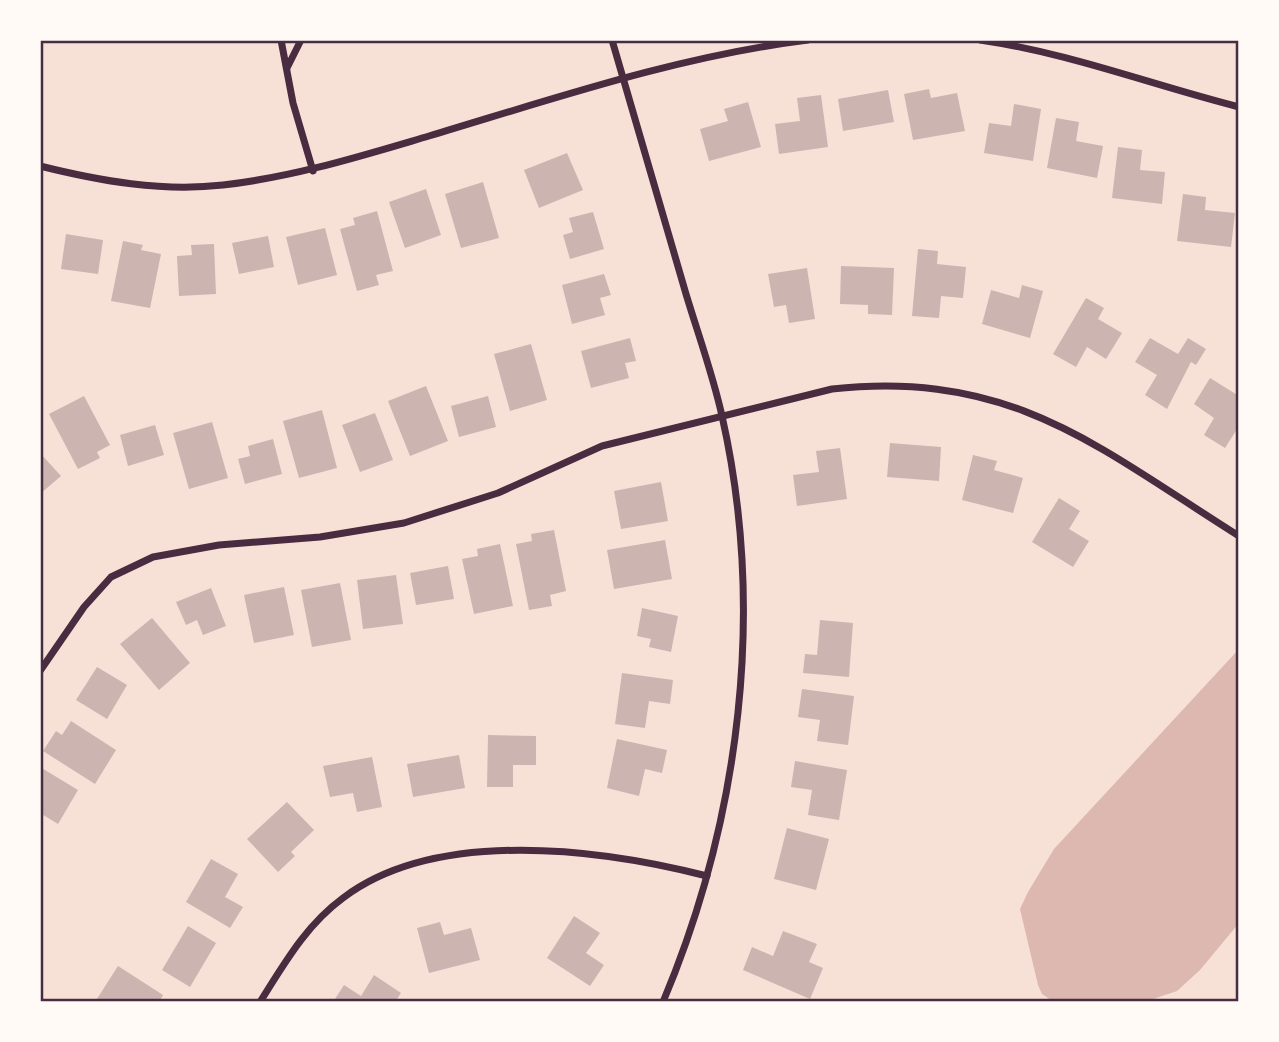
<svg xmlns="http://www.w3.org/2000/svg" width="1279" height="1042" viewBox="0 0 1279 1042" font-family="'DM Sans',sans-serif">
<rect width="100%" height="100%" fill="#f7e1d7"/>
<path fill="#dcb8b0" d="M1239,649V923L1200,970L1177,991L1144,1002L1051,1000L1042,994L1038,985L1020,909L1028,892L1054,849Z"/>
<g fill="#ccb4b1">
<path d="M929,89L931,98L957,93L965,131L913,140L904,94Z"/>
<path d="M888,90L894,122L843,131L838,99Z"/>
<path d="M821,95L828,147L779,154L775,124L800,121L797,98Z"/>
<path d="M748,102L761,147L709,161L700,129L728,121L724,109Z"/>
<path d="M1014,104L1041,109L1033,161L984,153L989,123L1011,126Z"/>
<path d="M1056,118L1079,122L1076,141L1103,146L1097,178L1047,168Z"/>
<path d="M1118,147L1142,150L1140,170L1165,172L1162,204L1112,198Z"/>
<path d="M567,153L583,190L539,208L524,170Z"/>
<path d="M483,182L499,238L461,248L445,194Z"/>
<path d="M426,189L441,235L405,248L389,202Z"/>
<path d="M1183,194L1206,197L1205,210L1235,213L1231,247L1177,241Z"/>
<path d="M377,211L393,271L376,275L379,285L357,291L340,229L355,225L353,218Z"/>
<path d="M593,212L604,249L570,259L563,235L573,232L569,218Z"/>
<path d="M325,228L337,275L298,285L286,237Z"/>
<path d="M66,234L103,240L98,274L61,269Z"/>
<path d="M268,236L274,267L239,274L232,243Z"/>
<path d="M123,241L143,245L141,250L161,254L150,308L111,301Z"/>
<path d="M214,244L216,294L179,296L177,256L192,255L191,245Z"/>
<path d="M918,249L938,251L937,264L966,267L963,298L941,296L939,318L912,316Z"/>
<path d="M841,266L894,268L892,315L868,314V305L840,304Z"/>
<path d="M807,268L815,319L789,323L786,305L774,307L768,274Z"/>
<path d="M604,274L611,295L600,298L605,315L572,324L562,285Z"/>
<path d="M1022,285L1043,291L1030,338L982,324L991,290L1019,298Z"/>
<path d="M1086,298L1104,308L1098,319L1122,333L1106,359L1087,347L1076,367L1053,354Z"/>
<path d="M630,338L636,361L625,363L629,378L591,388L581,351Z"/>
<path d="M1150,338L1178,354L1188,338L1206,349L1196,365L1191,362L1167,409L1145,395L1157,375L1135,362Z"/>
<path d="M531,344L547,400L510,411L494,354Z"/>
<path d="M1210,378L1239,396V426L1225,448L1204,435L1214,418L1194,404Z"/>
<path d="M426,386L448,441L410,456L388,401Z"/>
<path d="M84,396L110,445L97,452L100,458L78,469L49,414Z"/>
<path d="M488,396L496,427L459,437L451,406Z"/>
<path d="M322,410L337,468L299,478L283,421Z"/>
<path d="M375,413L393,460L360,472L342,425Z"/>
<path d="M212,422L228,478L189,489L173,433Z"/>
<path d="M155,425L164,455L128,466L120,435Z"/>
<path d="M273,439L282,474L245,484L238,459L250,456L248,446Z"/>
<path d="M890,443L941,447L939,481L887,477Z"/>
<path d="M840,448L847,499L797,506L793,475L819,472L816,451Z"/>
<path d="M40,453L61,476L40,494Z"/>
<path d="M973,455L997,461L994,470L1023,478L1013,513L962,500Z"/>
<path d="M661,482L668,521L621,529L614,491Z"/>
<path d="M1059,498L1080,511L1069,529L1089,541L1073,567L1032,542Z"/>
<path d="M554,530L566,591L550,595L552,606L529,610L516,544L532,541L531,534Z"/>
<path d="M665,540L672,579L614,589L607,550Z"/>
<path d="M500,544L513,606L474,614L462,559L478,556L477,549Z"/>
<path d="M448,566L454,599L416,605L410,573Z"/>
<path d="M396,575L403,624L363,629L357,580Z"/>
<path d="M340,583L351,640L312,647L301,590Z"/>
<path d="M284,587L294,635L254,643L244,595Z"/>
<path d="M211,588L226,626L203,635L197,620L186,625L176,602Z"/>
<path d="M642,608L678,616L671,652L649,647L651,639L637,636Z"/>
<path d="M152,618L190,663L159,690L120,644Z"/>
<path d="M820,620L853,623L849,677L803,673L805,654L817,655Z"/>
<path d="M97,667L127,685L107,719L76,700Z"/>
<path d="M622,673L673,680L670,704L649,701L645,728L615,724Z"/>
<path d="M802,689L854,696L848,745L817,741L820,720L798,717Z"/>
<path d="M71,721L116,750L95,784L43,751L56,731L62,735Z"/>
<path d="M488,735L536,736V765H513V787H487Z"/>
<path d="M617,739L667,750L662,773L645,769L639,796L607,788Z"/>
<path d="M459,755L465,788L413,797L407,764Z"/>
<path d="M372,757L382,807L357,812L353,793L330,797L323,766Z"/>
<path d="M795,761L847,770L839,820L808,815L812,790L791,787Z"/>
<path d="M40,767L78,790L58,824L40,813Z"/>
<path d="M287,802L314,830L291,852L295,856L278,872L247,839Z"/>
<path d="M787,828L829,839L816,890L774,879Z"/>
<path d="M211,859L238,874L225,897L243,907L230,928L186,902Z"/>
<path d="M574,916L600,933L586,953L604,965L590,986L547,958Z"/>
<path d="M440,922L444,935L471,928L480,960L429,973L417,928Z"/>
<path d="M188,926L216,943L190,987L162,970Z"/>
<path d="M783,931L817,944L809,962L823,968L810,999L743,970L752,947L773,956Z"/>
<path d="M118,966L163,995L159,1002H95Z"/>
<path d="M374,975L401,993L395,1002H333L344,985L361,996Z"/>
</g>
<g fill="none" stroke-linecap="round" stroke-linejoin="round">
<g stroke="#4a2c40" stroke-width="7">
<path d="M281,40L293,103L313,171"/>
<path d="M612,40C637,125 661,209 686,294C698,334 713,375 722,416C766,611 740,819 663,1002"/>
<path d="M980,40C1069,53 1152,85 1239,107"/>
<path d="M287,68L301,40"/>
<path d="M40,166C100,181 162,192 223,185C294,177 361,156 429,136C553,99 679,56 808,40"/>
<path d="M40,671L84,607L111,577L153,557L219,545L320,537L404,523L498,493L602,446L832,389C1012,370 1096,446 1239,536"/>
<path d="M260,1002C284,964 306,925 343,898C437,827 601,849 707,876"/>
</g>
</g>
<rect width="1279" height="1042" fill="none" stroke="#fffaf5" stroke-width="84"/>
<rect x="42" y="42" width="1195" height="958" fill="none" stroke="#4a2c40" stroke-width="2.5"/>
</svg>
